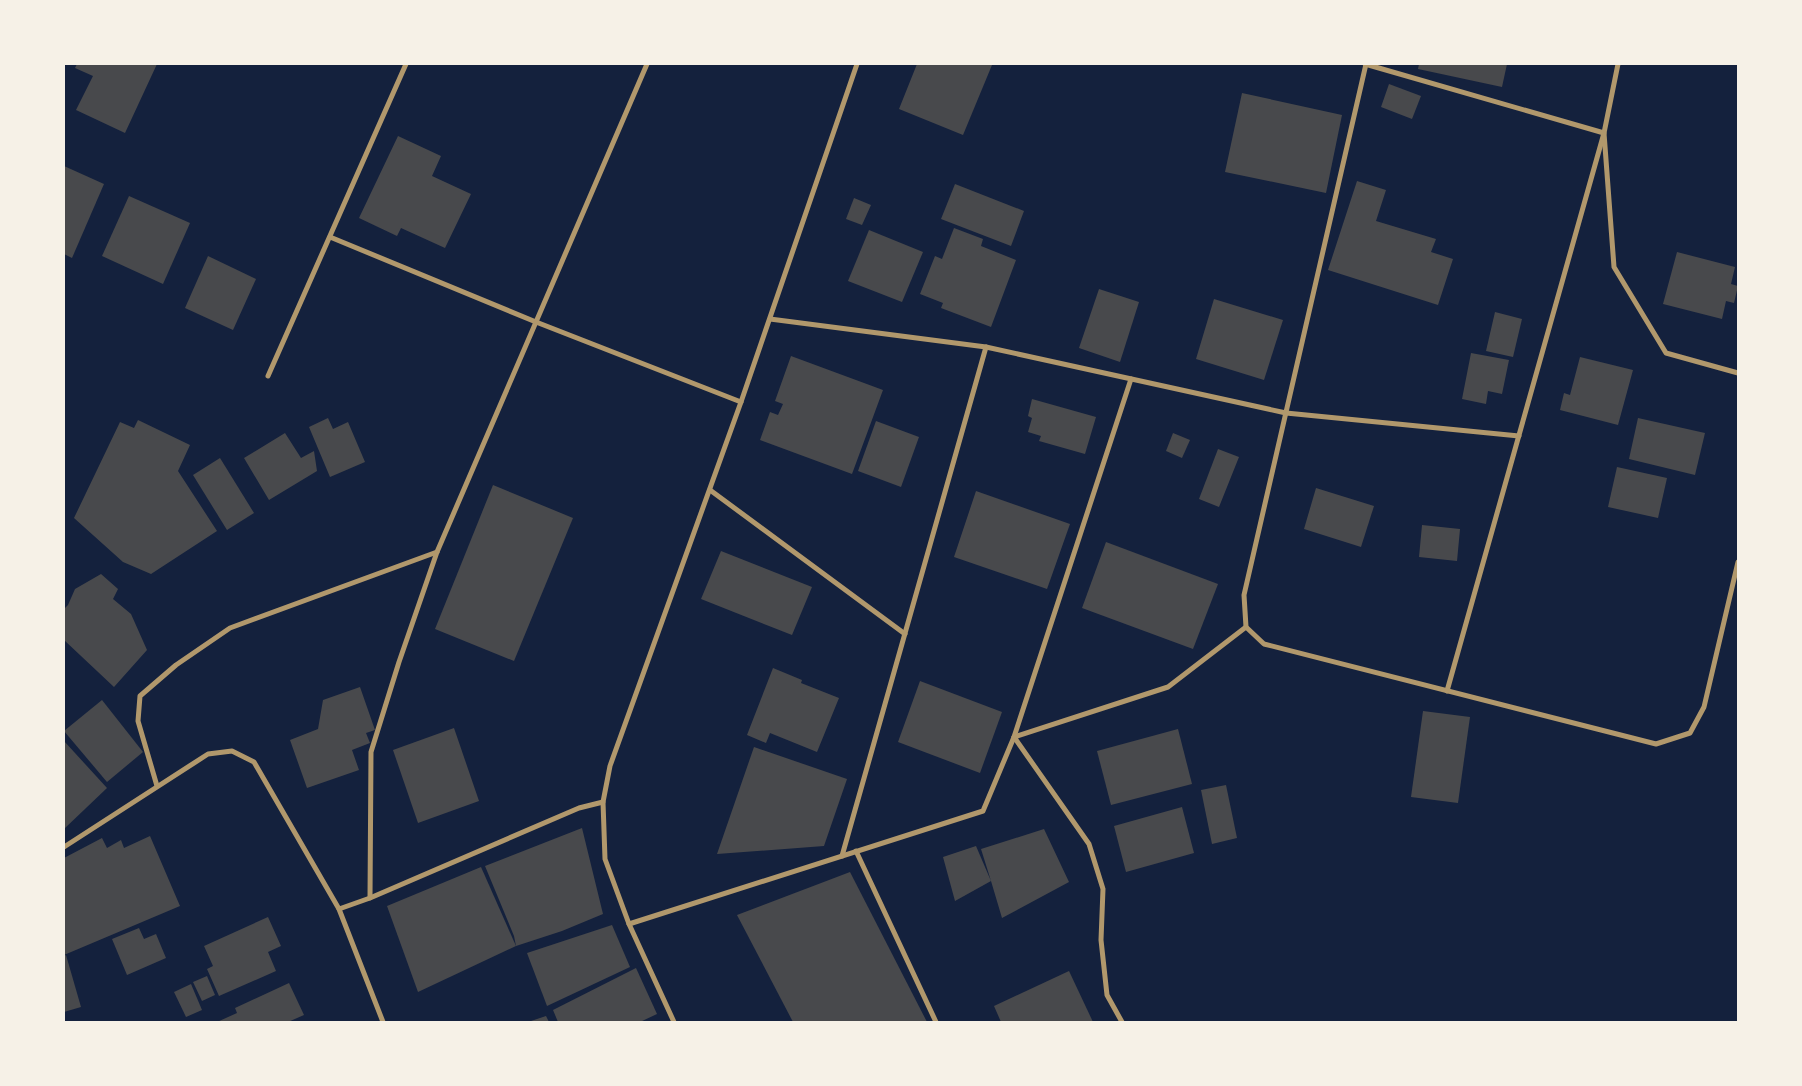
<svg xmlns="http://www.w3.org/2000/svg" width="1802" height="1086" viewBox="0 0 1802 1086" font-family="'Space Grotesk',sans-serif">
<rect width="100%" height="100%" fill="#14213d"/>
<g fill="#48494c">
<path d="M77,64H157L125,133L76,110L93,76L75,68Z"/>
<path d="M917,64H988L992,65L963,135L899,109Z"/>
<path d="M1419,64H1507L1502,87L1418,69Z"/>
<path d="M1389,84L1421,96L1412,119L1381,107Z"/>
<path d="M1242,93L1342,115L1326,193L1225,172Z"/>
<path d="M398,136L441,156L432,176L471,194L445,248L401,228L397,236L359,218Z"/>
<path d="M64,166L104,184L72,258L64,254Z"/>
<path d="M1357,181L1386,190L1376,221L1436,239L1431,252L1453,259L1438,305L1328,270Z"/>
<path d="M955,184L1024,211L1011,246L941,219Z"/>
<path d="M129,196L190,223L163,284L102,256Z"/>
<path d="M854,198L871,205L862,225L846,219Z"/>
<path d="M954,228L983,239L981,246L1016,260L991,327L941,308L943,303L920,294L935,256L942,259Z"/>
<path d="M869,230L923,252L902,302L848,281Z"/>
<path d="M1677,252L1735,267L1731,284L1738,286L1734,303L1726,301L1722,319L1663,304Z"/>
<path d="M208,256L256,279L233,330L185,308Z"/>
<path d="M1099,289L1139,302L1120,362L1079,348Z"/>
<path d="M1214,299L1283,320L1264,380L1196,359Z"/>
<path d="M1495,312L1522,319L1513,357L1486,351Z"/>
<path d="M1471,353L1509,360L1502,394L1488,391L1486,404L1462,399Z"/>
<path d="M791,356L883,390L852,474L760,440L770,412L778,415L783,404L775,401Z"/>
<path d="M1580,357L1633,370L1618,425L1560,410L1564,393L1570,395Z"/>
<path d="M1032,399L1096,417L1085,454L1039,441L1041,436L1028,432L1032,418L1028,416Z"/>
<path d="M328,418L333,429L348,422L365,462L330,477L309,427Z"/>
<path d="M1638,418L1705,433L1695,475L1629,459Z"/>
<path d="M138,420L190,445L178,471L217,531L151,574L123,562L74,518L120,422L134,428Z"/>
<path d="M876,421L919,437L901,487L858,471Z"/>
<path d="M285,433L301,458L314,451L317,471L269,500L244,458Z"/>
<path d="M1173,433L1190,440L1182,458L1166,451Z"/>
<path d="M1218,449L1239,457L1219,507L1199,499Z"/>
<path d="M220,458L254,513L227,530L193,475Z"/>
<path d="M1617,467L1667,478L1658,518L1608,507Z"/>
<path d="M493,485L573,518L514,661L435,629Z"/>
<path d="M1316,488L1374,506L1361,547L1304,529Z"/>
<path d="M976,491L1070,524L1047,589L954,557Z"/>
<path d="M1422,525L1460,529L1457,561L1419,557Z"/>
<path d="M1106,542L1218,584L1193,649L1082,608Z"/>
<path d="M721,551L812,587L792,635L701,599Z"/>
<path d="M101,574L118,589L113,599L131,614L147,650L114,687L64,640V609L68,605L75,589Z"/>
<path d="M773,668L802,680L801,683L839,698L817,752L770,733L766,743L747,735Z"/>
<path d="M920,681L1002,712L980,773L898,742Z"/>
<path d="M360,687L375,730L366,733L370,743L352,750L359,770L307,788L290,740L318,729L323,700Z"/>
<path d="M102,700L143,752L107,782L64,731Z"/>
<path d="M1423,711L1470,717L1458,803L1411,797Z"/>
<path d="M454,728L479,801L418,823L393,750Z"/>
<path d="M1178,729L1192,784L1111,805L1097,751Z"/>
<path d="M64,741L107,788L64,829Z"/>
<path d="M754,747L847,779L824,846L717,854Z"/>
<path d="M1226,785L1237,838L1212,844L1201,790Z"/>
<path d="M1182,807L1194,853L1126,872L1114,826Z"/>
<path d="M582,828L603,914L562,931L516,946L514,936L485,866Z"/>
<path d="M1044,829L1069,882L1002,918L991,881L955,901L943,857L976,846L991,881L981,849Z"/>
<path d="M150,836L180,906L64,955V858L102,838L107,848L121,840L124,848Z"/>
<path d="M481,867L516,946L418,992L387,906Z"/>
<path d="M850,872L927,1022H793L737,915Z"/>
<path d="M268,917L281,946L268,952L276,971L219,996L207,969L213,966L204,946Z"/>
<path d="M612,925L630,967L547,1006L527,953Z"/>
<path d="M139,928L144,939L156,934L166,958L127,975L112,939Z"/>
<path d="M66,955L81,1007L64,1012V956Z"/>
<path d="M636,968L657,1014L640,1022H558L553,1010Z"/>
<path d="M1069,971L1093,1022H1001L994,1006Z"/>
<path d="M207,976L215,995L202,1001L193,982Z"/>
<path d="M289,983L304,1015L288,1022H217L237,1013L235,1008Z"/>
<path d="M191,984L202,1010L186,1017L174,992Z"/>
<path d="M546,1016L549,1022H528Z"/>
</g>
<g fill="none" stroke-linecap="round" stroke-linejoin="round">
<g stroke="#b1986c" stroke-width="5">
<path d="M1365,64L1604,133L1614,267L1666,353L1738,373"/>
<path d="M1366,64L1244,595L1246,627L1264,644L1656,744L1690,733L1704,707L1738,562"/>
<path d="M330,237L536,322L741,402"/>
<path d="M770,319L986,347L1286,413L1519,436"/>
<path d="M268,376L406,64"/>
<path d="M710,490L905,634"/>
<path d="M1447,691L1604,133L1618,64"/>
<path d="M157,786L138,721L140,696L176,665L230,628L437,552"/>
<path d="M64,847L208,754L232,751L254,762L339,909L383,1022"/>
<path d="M856,851L936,1022"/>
<path d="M842,856L986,347"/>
<path d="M370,898L371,752L399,662L437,552L647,64"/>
<path d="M339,909L370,898L579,808L603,802"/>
<path d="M629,924L983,811L1014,737L1131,379"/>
<path d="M674,1022L629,924L605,859L603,802L610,766L741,402L857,64"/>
<path d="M1122,1022L1107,995L1101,940L1103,889L1089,844L1014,737L1168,687L1246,627"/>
</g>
</g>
<rect width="1802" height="1086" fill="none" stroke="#f6f1e7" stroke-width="130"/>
</svg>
